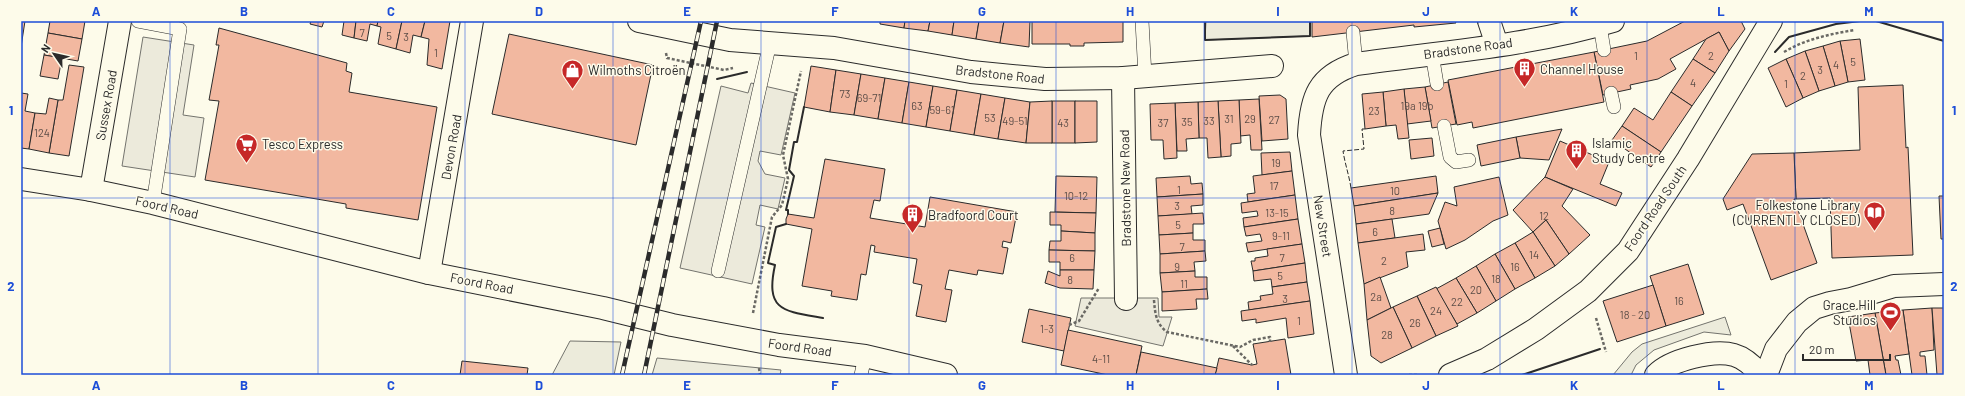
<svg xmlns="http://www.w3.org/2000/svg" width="1965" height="396" viewBox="0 0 1965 396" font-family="Barlow,sans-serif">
<rect width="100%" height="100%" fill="#fdfbea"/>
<g fill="#ecebdb" stroke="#74746e">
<path d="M1206,21H1310V36L1205,40Z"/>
<path d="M1725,317L1731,335L1704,332L1654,350L1636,365L1631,375H1613L1632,352L1642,344Z"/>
<path d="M570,341L621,342L614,375H552Z"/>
<path d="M657,358L781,370L780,375H652Z"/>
</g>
<g fill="#eceadb" stroke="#74746e">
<path d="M143,37L194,45L183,115L204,118L195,177L122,166Z"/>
<path d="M751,83L795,93L781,155L760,151L758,161L765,174L785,178L778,209L760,205L756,225L765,227L752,284L680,268L721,86L748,93Z"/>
<path d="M1081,298H1158L1159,317H1172L1163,346L1075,326Z"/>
</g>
<g fill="#f2b8a0" stroke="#2b2b2b">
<path d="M21,21H25L21,47Z"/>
<path d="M50,21H85L82,39L48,33Z"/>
<path d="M311,21H324L322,27L310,24Z"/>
<path d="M344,21H356L354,38L342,35Z"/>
<path d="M356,21H378L377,26L370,24L367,41L354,38Z"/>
<path d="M378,21H402L396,49L378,44L381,27L377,26Z"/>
<path d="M402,21H425L421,37L413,35L410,53L396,49Z"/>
<path d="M425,21H450L442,69L427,65L429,39L421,37Z"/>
<path d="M880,21H905L904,28L880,24Z"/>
<path d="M905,21H930L928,31L904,28Z"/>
<path d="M930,21H954L952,35L928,31Z"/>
<path d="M954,21H979L976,39L952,35Z"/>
<path d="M979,21H1004L1000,43L976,39Z"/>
<path d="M1004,21H1030L1029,47L1000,43Z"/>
<path d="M1032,21H1123V42L1084,43V46H1070V44H1032Z"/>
<path d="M1312,21H1455L1456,23L1414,27V25L1312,37Z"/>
<path d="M1685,21H1741L1745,29L1729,51L1719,32L1670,59L1676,69L1658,79L1630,85L1631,89L1603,95L1594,52L1647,41Z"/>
<path d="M219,28L347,63L346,71L352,73L349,92L437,107L418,220L346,208V204L205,180L219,101L209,100L219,45H216Z"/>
<path d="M1719,32L1729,51L1715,73L1693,59L1706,39Z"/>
<path d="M48,33L82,39L78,61L44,55Z"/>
<path d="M509,34L653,65L636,145L492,114Z"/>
<path d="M1860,39L1865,80L1848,82L1840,41Z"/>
<path d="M1840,41L1848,82L1835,86L1823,46Z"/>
<path d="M1823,46L1835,86L1819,91L1805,51Z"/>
<path d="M1805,51L1819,91L1803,98L1786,59Z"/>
<path d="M1594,52L1604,102L1473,128L1472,122L1457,125L1448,80Z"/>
<path d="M44,55L62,58L58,79L40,76Z"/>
<path d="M1693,59L1715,73L1692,106L1671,92Z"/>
<path d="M1786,59L1803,98L1786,107L1768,68Z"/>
<path d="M69,65L84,67L69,156L49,153L58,100H63Z"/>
<path d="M811,66L836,70L830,112L804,107Z"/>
<path d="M836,70L861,74L854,115L830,112Z"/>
<path d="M861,74L885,78L878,119L854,115Z"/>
<path d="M885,78L909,82L902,123L878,119Z"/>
<path d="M909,82L933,86L926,127L902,123Z"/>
<path d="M1448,82L1456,124L1432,128L1425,87Z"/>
<path d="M1903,85L1906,148L1908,147L1913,255L1832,258L1830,198L1796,199L1794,153L1860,150L1858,87Z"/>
<path d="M933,86L957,90L950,131L926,127Z"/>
<path d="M1425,87L1431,121L1407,124L1404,89Z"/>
<path d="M1404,89L1409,138L1398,139L1396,125L1386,126L1383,92Z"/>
<path d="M957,90L981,94L974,135L950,131Z"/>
<path d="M1383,92L1386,126L1365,129L1362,94Z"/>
<path d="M1671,92L1692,106L1661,152L1622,126L1634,108L1653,120Z"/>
<path d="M21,93L28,94L25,111L35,113L29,149L21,148Z"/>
<path d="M981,94L1005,98L998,139L974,135Z"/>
<path d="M1280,95L1286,99L1288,139L1262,141L1259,96Z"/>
<path d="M49,98L58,100L49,153L29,149L35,113L46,114Z"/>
<path d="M1005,98L1030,102L1026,143L998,139Z"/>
<path d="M1259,99L1262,150H1251L1250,135L1240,136L1239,100Z"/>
<path d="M1239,100L1241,143L1231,144V156L1221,157L1218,101Z"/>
<rect x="1052" y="101" width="23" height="42"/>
<path d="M1052,101V143H1026L1030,102Z"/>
<path d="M1075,101H1097V142L1075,143Z"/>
<path d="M1218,101L1221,157L1208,158L1207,138H1199L1198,102Z"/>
<path d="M1198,102L1199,138L1186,139L1187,151H1177L1175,103Z"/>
<path d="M1175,103L1177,158L1164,159L1163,140H1151L1150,104Z"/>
<path d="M1622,126L1661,152L1651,167L1612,140Z"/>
<path d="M1562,129L1549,160L1520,158L1516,137Z"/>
<path d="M1516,137L1520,158L1481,166L1477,145Z"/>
<path d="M1432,138L1434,156L1411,159L1409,140Z"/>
<path d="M1560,141L1609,162L1600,184L1622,193L1616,206L1545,177Z"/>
<path d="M1290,152L1292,171L1262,175L1261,153Z"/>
<path d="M1794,153L1796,199H1794L1817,263L1771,280L1743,204L1727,210L1723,199L1752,154Z"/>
<path d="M825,159L885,169L880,201L874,200L870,218L925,227L930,197L1017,212L1011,243L1003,241L1002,247L1008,248L1003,274L978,270L977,275L949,270L945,289L952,290L946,322L916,316L922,285L913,283L917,259L874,252L875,246L871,245L866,275L861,274L857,300L831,296L832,291L802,286L812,229L786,224V219L788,214L814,218Z"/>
<path d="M1292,171L1295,195L1248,202L1247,194L1255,193L1253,176Z"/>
<path d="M1056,176L1097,177L1096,213L1055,212Z"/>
<path d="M1190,176L1191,184L1202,183L1203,194L1157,197L1156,178Z"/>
<path d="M1436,176L1438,193L1354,206L1351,188Z"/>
<path d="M1499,177L1508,215L1493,221L1465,240L1446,249L1438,221L1445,202L1457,206L1454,187Z"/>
<path d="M1545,177L1573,189L1562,206L1590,235L1569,254L1546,220L1533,232L1513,210Z"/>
<path d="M1438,193L1429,214L1356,224L1354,206Z"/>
<path d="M1203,194V205L1191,206L1192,214L1158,216L1157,197Z"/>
<path d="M1295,195L1298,219L1244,227L1243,218L1258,216L1257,211L1242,213L1241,203Z"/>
<path d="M1939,196H1944V239H1941Z"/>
<path d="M1050,212L1096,213L1095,233L1061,231V225H1050Z"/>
<path d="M1203,213L1204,224H1193V233L1159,235L1158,216Z"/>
<path d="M1298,219L1302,244L1248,252L1246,243L1262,241L1260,234L1246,236L1244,227Z"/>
<path d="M1392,219L1395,238L1358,243L1356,224Z"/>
<path d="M1546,220L1569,254L1555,266L1533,232Z"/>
<path d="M1440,228L1444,244L1432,247L1428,231Z"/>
<path d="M1061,231L1095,233V251L1049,250L1050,241H1061Z"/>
<path d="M1533,232L1555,266L1535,278L1515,243Z"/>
<path d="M1193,233V240H1205V251L1160,254L1159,235Z"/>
<path d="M1423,234L1425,250L1406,252L1408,267L1364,284L1358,243Z"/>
<path d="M1515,243L1535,278L1515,289L1495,254Z"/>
<path d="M1302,244L1305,263L1253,271L1251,261H1255V258L1268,256L1267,249Z"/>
<path d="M1049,250L1095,251L1094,270H1060V262H1049Z"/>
<path d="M1205,251L1206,261L1194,262L1195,271L1160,273V254Z"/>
<path d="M1495,254L1515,289L1496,301L1476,266Z"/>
<path d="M1305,263L1307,282L1272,287L1271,279L1254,281L1253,271Z"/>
<path d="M1688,264L1704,314L1666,326L1650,276Z"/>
<path d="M1476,266L1496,301L1477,313L1456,278Z"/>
<path d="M1060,270H1094L1093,289L1060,288L1045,283L1048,271L1060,276Z"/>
<path d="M1195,271V277H1207V289L1162,292L1160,273Z"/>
<path d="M1380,277L1391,308L1367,320L1364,284Z"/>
<path d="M1456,278L1477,313L1457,324L1436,289Z"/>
<path d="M1307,282L1310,301L1249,310L1248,302L1261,300L1260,296L1273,294L1272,287Z"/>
<path d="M1653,285L1666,326L1617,342L1603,301Z"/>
<path d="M1436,287L1458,326L1436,336L1417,296Z"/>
<path d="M1207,289L1208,299H1196L1197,309L1162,311V292Z"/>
<path d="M1417,296L1436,336L1412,348L1393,307Z"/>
<path d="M1310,301L1314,334L1288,338L1286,318L1256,323V319L1242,321L1241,311Z"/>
<path d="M1393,307L1412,348L1381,363L1371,356L1367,320Z"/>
<path d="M1932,308L1934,350L1920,352V356H1925L1927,375H1912L1903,310Z"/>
<path d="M1932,308H1944V375H1937Z"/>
<path d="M1029,309L1071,318L1064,351L1022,342Z"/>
<path d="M1903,310L1909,354L1895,356L1896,360H1898L1901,375H1886L1875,313Z"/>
<path d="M1875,313L1886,375H1870L1868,360L1856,361L1848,317Z"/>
<path d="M1068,330L1142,346L1136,375H1108L1061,365Z"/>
<path d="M1285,339L1291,375H1215L1219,358L1252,365L1257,364L1253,344Z"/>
<path d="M1141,352L1217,368L1215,375H1136Z"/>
<path d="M462,361L528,368L527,375H460Z"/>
</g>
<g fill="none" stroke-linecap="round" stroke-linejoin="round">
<defs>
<g id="service">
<path d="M138,21L180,29L153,203"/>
<path d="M1142,21L1145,76"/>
<path d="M1600,25L1604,50"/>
<path d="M1353,32L1356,64"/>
<path d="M1432,54L1437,84"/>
<path d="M1611,93L1614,107"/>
<path d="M1444,126L1450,157L1456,162L1469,160"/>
<path d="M718,271L770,43"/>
<path d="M861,375L865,356"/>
</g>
<g id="minor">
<path d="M639,21L730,40L834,48L971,72L1045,79L1123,78L1272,66"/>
<path d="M1489,21L1497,45"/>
<path d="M1123,78L1126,299"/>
<path d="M91,190L120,21"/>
<path d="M429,273L472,21"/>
<path d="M1450,375L1487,359L1536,329L1588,291L1628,251L1688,159L1771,21"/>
</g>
<g id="primary">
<path d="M21,179L91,190L153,203L429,273L603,308L672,325L779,345L865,356L946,375"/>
<path d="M1346,375L1309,135C1311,97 1318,76 1356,64C1442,52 1530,46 1613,21"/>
<path d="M1656,375C1670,360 1714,349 1734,355C1745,358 1754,367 1761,375"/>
<path d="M1766,375L1776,349L1797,322L1814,308L1830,303L1851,299L1894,286L1944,284"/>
</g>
</defs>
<use href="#service" stroke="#2b2b2b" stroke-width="14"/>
<use href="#minor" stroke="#2b2b2b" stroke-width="24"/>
<use href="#primary" stroke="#2b2b2b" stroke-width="24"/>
<g stroke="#6a6964" stroke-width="2.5" stroke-dasharray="3 2" stroke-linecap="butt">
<path d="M1784,52C1806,39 1830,34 1855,30"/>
<path d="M666,53L667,58L724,70L733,68"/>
<path d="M1154,300C1155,313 1156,324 1167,332L1240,347L1253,340L1270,337V342"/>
<path d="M753,313L772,217L782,205L788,179L783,155L801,71"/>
<path d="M1596,318L1606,352"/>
<path d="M1069,325L1079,321L1099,288"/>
<path d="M1233,346L1252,365"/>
<path d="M759,368L760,375"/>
<path d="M1098,375V373"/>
<path d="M1409,375H1417"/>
</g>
<use href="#service" stroke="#fdfbea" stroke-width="13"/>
<use href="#minor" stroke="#fdfbea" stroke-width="22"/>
<use href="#primary" stroke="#fdfbea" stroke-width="22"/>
<defs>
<g id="rail">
<path d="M622,375L701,21"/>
<path d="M644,375L717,21"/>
</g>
</defs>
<use href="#rail" stroke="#2b2b2b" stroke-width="4.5"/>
<use href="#rail" stroke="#fdfbea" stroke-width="3" stroke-dasharray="9" stroke-linecap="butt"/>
<path stroke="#2b2b2b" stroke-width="1" stroke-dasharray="5 2" stroke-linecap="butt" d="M1351,188C1349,175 1345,164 1343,151L1364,149L1362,129H1365"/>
<g stroke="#2b2b2b" stroke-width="2">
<path d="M1876,21L1944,41"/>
<path d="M1205,23V40L1310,36V21"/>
<path d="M1775,52L1789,37L1836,24L1860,21"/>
<path d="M717,79L747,72"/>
<path d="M788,214V210H786L794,176L789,170L794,142H797L804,107"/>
<path d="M786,224L776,227L768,263L775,265C765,311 783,311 823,318"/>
<path d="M1522,375L1600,349"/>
</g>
</g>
<path fill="none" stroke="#1d4ed8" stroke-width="1" stroke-opacity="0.55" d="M170,21V375M318,21V375M465,21V375M613,21V375M761,21V375M909,21V375M1056,21V375M1204,21V375M1352,21V375M1500,21V375M1647,21V375M1795,21V375M21,198H1944"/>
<defs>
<symbol id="building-pin" viewBox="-11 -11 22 30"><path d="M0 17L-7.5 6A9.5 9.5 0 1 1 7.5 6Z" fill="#c62828" stroke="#fdfbea"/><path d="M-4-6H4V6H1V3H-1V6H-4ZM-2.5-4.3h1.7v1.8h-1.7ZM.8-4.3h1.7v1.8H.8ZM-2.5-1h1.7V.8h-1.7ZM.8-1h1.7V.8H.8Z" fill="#fff"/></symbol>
<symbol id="shop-pin" viewBox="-11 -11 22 30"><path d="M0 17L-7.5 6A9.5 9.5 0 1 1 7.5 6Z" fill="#c62828" stroke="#fdfbea"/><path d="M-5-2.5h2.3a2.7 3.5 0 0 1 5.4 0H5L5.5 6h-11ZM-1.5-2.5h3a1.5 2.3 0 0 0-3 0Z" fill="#fff"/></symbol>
<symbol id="supermarket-pin" viewBox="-11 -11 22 30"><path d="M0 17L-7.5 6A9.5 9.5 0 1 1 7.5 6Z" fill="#c62828" stroke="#fdfbea"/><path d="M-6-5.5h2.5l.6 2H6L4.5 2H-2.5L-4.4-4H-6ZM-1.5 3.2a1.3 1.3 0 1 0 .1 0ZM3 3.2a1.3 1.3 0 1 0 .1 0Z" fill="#fff"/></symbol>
<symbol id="library-pin" viewBox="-11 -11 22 30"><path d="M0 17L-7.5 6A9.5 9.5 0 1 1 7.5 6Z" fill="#c62828" stroke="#fdfbea"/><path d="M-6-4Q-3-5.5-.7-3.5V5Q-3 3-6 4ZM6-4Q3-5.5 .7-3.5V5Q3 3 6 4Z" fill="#fff"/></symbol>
<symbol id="stadium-pin" viewBox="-11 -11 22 30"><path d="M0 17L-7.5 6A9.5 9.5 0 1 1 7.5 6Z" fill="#c62828" stroke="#fdfbea"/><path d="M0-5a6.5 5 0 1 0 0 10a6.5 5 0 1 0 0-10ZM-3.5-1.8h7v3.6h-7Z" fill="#fff"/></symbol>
</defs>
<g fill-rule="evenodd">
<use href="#building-pin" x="1512" y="56" width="25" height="34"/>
<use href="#shop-pin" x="560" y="58" width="25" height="34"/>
<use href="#supermarket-pin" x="234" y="132" width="25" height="34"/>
<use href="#building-pin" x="1564" y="138" width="25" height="34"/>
<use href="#library-pin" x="1862" y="200" width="25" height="34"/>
<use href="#building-pin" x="900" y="202" width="25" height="34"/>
<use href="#stadium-pin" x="1878" y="300" width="25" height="34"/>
</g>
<g text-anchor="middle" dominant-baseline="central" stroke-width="3" stroke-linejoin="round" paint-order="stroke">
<g font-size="11" fill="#5d4e48">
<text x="362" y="32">7</text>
<text x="389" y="35">5</text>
<text x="406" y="36">3</text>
<text x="436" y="52">1</text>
<text x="1636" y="55">1</text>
<text x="1711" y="55">2</text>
<text x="1853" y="61">5</text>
<text x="1836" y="64">4</text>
<text x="1820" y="69">3</text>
<text x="1803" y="75">2</text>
<text x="1693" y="82">4</text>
<text x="1786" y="83">1</text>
<text x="845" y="93">73</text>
<text x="869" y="97">69-71</text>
<text x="917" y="105">63</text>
<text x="1417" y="105">19a 19b</text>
<text x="942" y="109">59-61</text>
<text x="1374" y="110">23</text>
<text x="990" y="117">53</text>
<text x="1229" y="118">31</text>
<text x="1250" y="118">29</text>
<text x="1274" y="119">27</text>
<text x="1015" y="120">49-51</text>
<text x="1209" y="120">33</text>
<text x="1187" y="121">35</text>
<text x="1063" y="122">43</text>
<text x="1163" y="122">37</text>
<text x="42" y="132">124</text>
<text x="1276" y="162">19</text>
<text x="1274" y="185">17</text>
<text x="1179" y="189">1</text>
<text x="1395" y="190">10</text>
<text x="1076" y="195">10-12</text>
<text x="1177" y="205">3</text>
<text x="1392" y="210">8</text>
<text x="1277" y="212">13-15</text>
<text x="1544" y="215">12</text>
<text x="1178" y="224">5</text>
<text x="1375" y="231">6</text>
<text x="1281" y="235">9-11</text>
<text x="1182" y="246">7</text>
<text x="1534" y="254">14</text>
<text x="1072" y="257">6</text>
<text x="1282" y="257">7</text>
<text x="1384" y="260">2</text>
<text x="1177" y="266">9</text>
<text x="1515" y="266">16</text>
<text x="1280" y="275">5</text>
<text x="1496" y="278">18</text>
<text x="1070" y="279">8</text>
<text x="1184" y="283">11</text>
<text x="1476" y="289">20</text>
<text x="1376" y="296">2a</text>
<text x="1285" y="298">3</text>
<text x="1679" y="300">16</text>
<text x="1457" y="301">22</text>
<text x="1436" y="310">24</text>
<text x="1635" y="314">18 - 20</text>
<text x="1299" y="320">1</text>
<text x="1415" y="322">26</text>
<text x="1047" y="328">1-3</text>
<text x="1387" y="334">28</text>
<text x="1101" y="358">4-11</text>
</g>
<g font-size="13" fill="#2b2b2b" stroke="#fdfbea">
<text transform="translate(1468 48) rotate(-8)">Bradstone Road</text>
<text transform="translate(1000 74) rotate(6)">Bradstone Road</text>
<text transform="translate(106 105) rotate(-80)">Sussex Road</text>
<text transform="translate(451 147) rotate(-80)">Devon Road</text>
<text transform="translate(1125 188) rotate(-91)">Bradstone New Road</text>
<text transform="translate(167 207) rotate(13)">Foord Road</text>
<text transform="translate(1655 208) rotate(-56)">Foord Road South</text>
<text transform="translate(1323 226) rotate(81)">New Street</text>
<text transform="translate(482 283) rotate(11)">Foord Road</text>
<text transform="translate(800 347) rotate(8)">Foord Road</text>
</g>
<g font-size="13" fill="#2b2b2b" stroke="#fdfbea" text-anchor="start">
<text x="1540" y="69">Channel House</text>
<text x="588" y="70">Wilmoths Citroën</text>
<text x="1592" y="143">Islamic<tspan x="1592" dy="15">Study Centre</tspan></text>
<text x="262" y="144">Tesco Express</text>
<text x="1860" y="205" text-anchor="end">Folkestone Library<tspan x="1860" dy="15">(CURRENTLY CLOSED)</tspan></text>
<text x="928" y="215">Bradfoord Court</text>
<text x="1876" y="305" text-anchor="end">Grace Hill<tspan x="1876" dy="15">Studios</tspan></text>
</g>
</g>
<rect width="1965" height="396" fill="none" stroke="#fdfbea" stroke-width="44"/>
<g transform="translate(54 54) rotate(304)" stroke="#fdfbea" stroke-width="3" paint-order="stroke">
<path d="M0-3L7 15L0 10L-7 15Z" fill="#2b2b2b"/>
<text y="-6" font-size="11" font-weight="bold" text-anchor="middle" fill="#2b2b2b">N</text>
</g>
<path d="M1803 354v6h87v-6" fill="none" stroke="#2b2b2b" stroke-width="2"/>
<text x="1809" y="354" font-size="12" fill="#2b2b2b" stroke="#fdfbea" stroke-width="3" paint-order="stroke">20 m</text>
<rect x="22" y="22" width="1921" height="352" fill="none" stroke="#1d4ed8" stroke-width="1.5"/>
<g font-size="13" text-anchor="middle" font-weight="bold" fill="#1d4ed8">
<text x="96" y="16">A</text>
<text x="244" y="16">B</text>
<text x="391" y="16">C</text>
<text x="539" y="16">D</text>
<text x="687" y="16">E</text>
<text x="835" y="16">F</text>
<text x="982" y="16">G</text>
<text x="1130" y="16">H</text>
<text x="1278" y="16">I</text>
<text x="1426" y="16">J</text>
<text x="1574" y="16">K</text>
<text x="1721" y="16">L</text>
<text x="1869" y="16">M</text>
<text x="11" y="115">1</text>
<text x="1954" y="115">1</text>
<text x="11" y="291">2</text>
<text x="1954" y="291">2</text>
<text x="96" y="390">A</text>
<text x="244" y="390">B</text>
<text x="391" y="390">C</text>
<text x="539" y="390">D</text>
<text x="687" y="390">E</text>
<text x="835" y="390">F</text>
<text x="982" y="390">G</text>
<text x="1130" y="390">H</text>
<text x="1278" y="390">I</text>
<text x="1426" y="390">J</text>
<text x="1574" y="390">K</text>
<text x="1721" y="390">L</text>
<text x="1869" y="390">M</text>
</g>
</svg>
